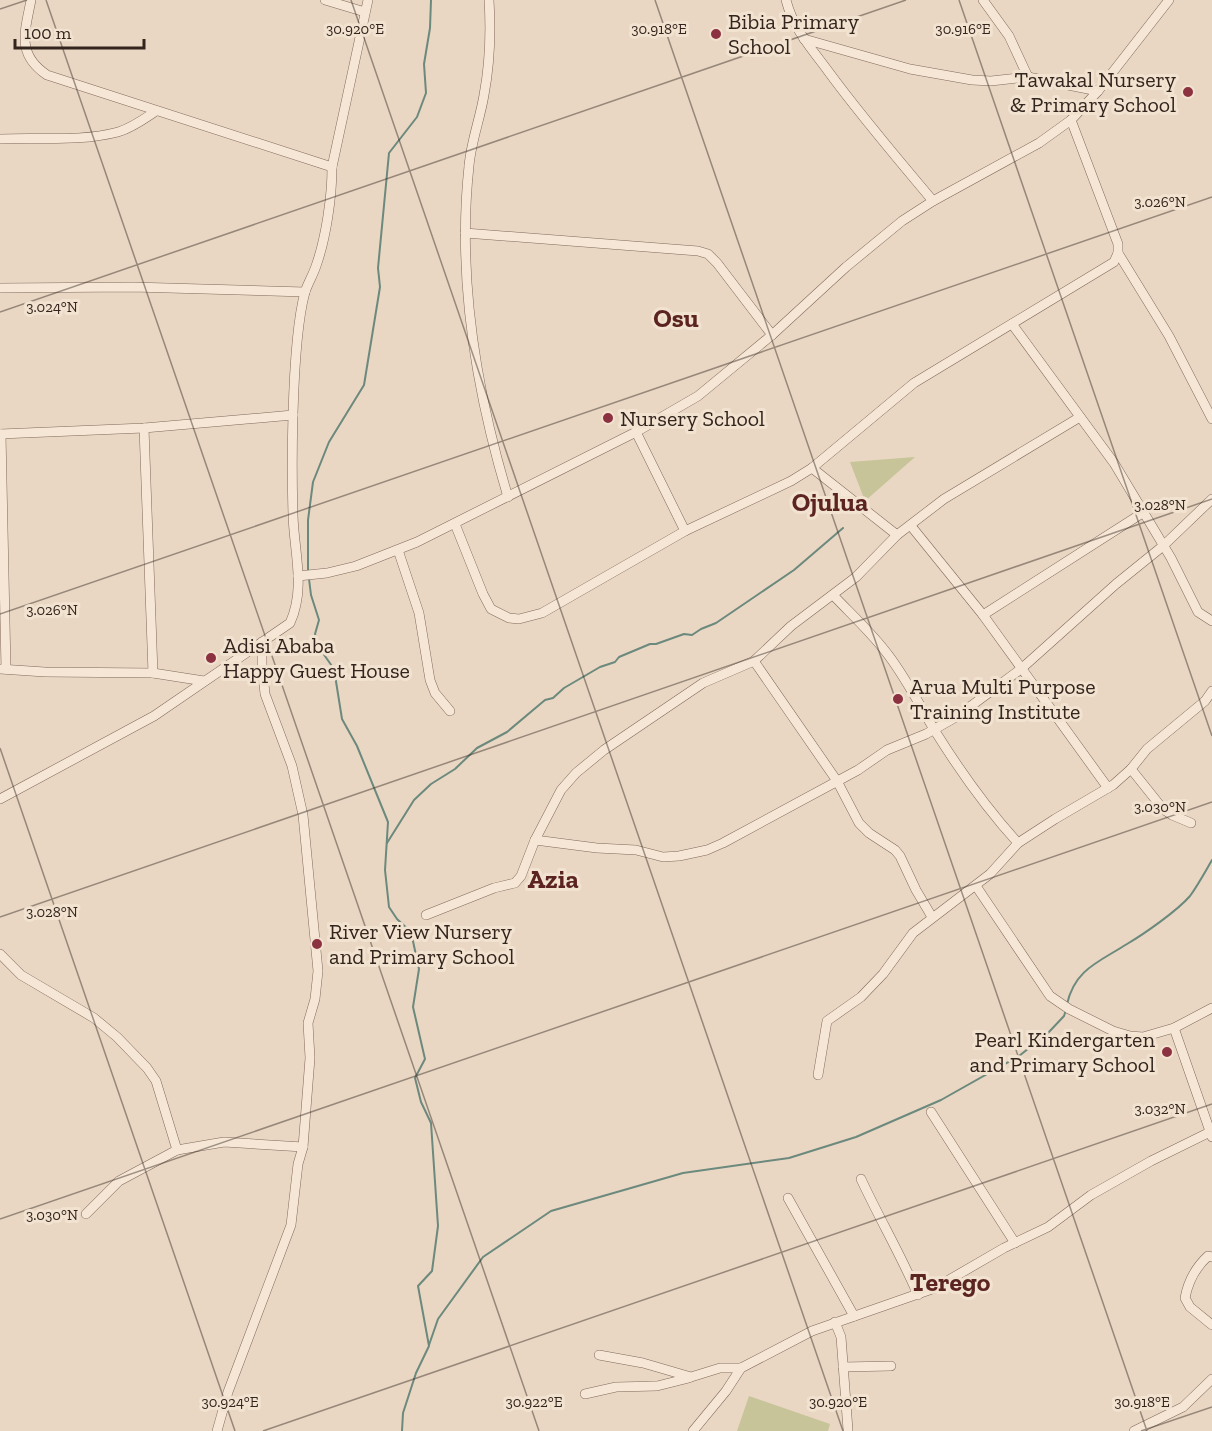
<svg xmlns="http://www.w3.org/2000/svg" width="1212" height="1431" viewBox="0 0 1212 1431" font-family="'Zilla Slab',serif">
<rect width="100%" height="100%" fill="#e9d7c3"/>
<g fill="#c6c498">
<path d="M915,457L865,501L850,462Z"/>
<path d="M749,1396L830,1424L828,1431H737Z"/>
</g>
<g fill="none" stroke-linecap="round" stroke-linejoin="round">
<g stroke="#6c897d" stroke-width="2">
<path d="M308,573V520L313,482L329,442L364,385L380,287L378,268L389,153L417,117L426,93L424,64L430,28L431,0"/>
<path d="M309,579L311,595L319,620L315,634L320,649L334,669L342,719L357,746L388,822L385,870L389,907L397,919L411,932L419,969L413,1007L425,1059L415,1078L421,1102L431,1123L438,1226L432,1271L418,1286L429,1346L416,1373L403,1413L402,1431"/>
<path d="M387,843L414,800L431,784L455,769L477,748L507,732L545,700L553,698L564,688L600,667L615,662L619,657L650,644H656L684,634L692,635L701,629L716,623L794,570L843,528"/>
<path d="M1067,1004C1075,969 1099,962 1127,944C1144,934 1177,911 1190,896C1198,885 1205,872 1212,860"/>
<path d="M429,1345L438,1319L483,1257L551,1211L683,1173L789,1158L856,1137L941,1100L1019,1056L1048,1033L1064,1016L1066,1010"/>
</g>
<defs>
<g id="minor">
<path d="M31,0C25,32 16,54 47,75L332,167"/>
<path d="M325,0L365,12"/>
<path d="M489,0C491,32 490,63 484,95C480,119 471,142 469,166C457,277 476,391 508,497"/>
<path d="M786,0C793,28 811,48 828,71C861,116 897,158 933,201"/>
<path d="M983,0L1009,36L1028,77"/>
<path d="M804,39L910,69L972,80L991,81L1028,77L1098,91"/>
<path d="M0,139C39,137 80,142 118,132C132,128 144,119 156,111"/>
<path d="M465,233L698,251L708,254L717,263L772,335"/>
<path d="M1118,253L1169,336L1212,419"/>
<path d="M0,288L133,287L305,292"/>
<path d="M1012,324L1114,463L1171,558L1198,612L1212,621"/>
<path d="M144,428L153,673"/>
<path d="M636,432L685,531"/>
<path d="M0,434L144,428L293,415"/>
<path d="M1,434L6,669"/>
<path d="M812,468L897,535"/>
<path d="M455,524L483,594L491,609L509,618L519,619L542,613L685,531L791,481L812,468L914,383L1114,262L1118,253V244L1071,120"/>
<path d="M911,526L983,615L1108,788"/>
<path d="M398,550L419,613L430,680L435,693L450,711"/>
<path d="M298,576L327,573L356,566L417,542L636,432L698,396L772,335L846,267L902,221L933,201L1039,143L1071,120L1098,91L1169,0"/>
<path d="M833,595C852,615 873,634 889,656C907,680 920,706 935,731C960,771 986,808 1018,843"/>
<path d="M983,615L1144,512"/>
<path d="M754,661L837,781L859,823L869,833L895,850L900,856L916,890L932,917"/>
<path d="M0,669L45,672L153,673L204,681"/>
<path d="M1131,769L1163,809L1172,815L1191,823"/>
<path d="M0,799L154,716L290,623C306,588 294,552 293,515C292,482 292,448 293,414C294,379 296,325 305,292C308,283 313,275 316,266C326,238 332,197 332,167L368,0"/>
<path d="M535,840L561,790L576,773L604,750L703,683L754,661L791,626L856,577L897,535L944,499L1080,417"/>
<path d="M976,886L1050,996L1069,1009L1113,1031L1130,1036L1143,1037L1174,1028L1212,1008"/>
<path d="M426,915L494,888L515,883L521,876L535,840L597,848L636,850L663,857L679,856L707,850L723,843L858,770L887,750L926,734L956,717L1021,669L1116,584L1163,546L1212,499"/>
<path d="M0,954L21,975L94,1018L117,1037L147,1068L156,1081L177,1150L224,1142L303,1147"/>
<path d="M1174,1028L1212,1137"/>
<path d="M818,1075L827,1021L861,997L883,974L913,933L990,874L1018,843L1055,819L1113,785L1131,769L1147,749L1205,701L1212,691"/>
<path d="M931,1112L1015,1243"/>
<path d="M861,1179C879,1218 901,1255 918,1295"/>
<path d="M788,1198L854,1316"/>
<path d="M86,1214L119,1181L177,1150"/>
<path d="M1212,1257L1208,1256C1196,1267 1188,1282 1185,1298L1190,1307L1212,1325"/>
<path d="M835,1322L841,1337L848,1430"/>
<path d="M599,1355L643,1363L691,1377L720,1368H741L812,1331L935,1288L1004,1248L1048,1227L1091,1195L1151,1161L1210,1132"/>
<path d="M843,1367L891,1366"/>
<path d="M585,1394L616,1387L657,1386L689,1378"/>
<path d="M217,1431L228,1392L291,1225L298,1164L303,1147L310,1058L308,1023L315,999L318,971L303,815L292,766L265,694L262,664V642"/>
<path d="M693,1431L726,1391L741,1368"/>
<path d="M1134,1431L1183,1407L1212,1379"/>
</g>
</defs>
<use href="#minor" stroke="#82695b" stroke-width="10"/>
<use href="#minor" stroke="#f5e6d5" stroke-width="9"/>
</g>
<path fill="none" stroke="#33251e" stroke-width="1.5" stroke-opacity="0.45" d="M46,0L539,1431M351,0L843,1431M655,0L1147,1431M959,0L1212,736M0,9L27,0M0,312L906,0M0,614L1212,197M0,748L235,1431M0,917L1212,499M0,1219L1212,802M263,1431L1212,1104M1141,1431L1212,1407"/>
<g fill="#8b3140" stroke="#f2e3d1" stroke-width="2">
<circle cx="716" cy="34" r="6"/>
<circle cx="1188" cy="92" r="6"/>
<circle cx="608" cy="418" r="6"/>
<circle cx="211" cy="658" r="6"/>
<circle cx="898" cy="699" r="6"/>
<circle cx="317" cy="944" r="6"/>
<circle cx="1167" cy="1052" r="6"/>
</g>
<g text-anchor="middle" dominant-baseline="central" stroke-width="6" stroke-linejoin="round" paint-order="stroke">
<g font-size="22" fill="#33251e" stroke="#f2e3d1" text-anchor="start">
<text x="728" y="21">Bibia Primary<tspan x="728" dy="25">School</tspan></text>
<text x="1176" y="79" text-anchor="end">Tawakal Nursery<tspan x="1176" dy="25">&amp; Primary School</tspan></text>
<text x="620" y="418">Nursery School</text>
<text x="223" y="645">Adisi Ababa<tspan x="223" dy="25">Happy Guest House</tspan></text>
<text x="910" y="686">Arua Multi Purpose<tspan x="910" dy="25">Training Institute</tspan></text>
<text x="329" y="931">River View Nursery<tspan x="329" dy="25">and Primary School</tspan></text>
<text x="1155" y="1039" text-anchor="end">Pearl Kindergarten<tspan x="1155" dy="25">and Primary School</tspan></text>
</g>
<g font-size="26" font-weight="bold" fill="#5b2421" stroke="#f2e3d1">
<text x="676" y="318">Osu</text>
<text x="830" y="502">Ojulua</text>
<text x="553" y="879">Azia</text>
<text x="950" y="1282">Terego</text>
</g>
</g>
<g font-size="15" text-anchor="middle" fill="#33251e" stroke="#f2e3d1" stroke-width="6" stroke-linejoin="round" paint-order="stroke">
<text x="355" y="34">30.920°E</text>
<text x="659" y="34">30.918°E</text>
<text x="963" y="34">30.916°E</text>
<text x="1160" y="207">3.026°N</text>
<text x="52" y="312">3.024°N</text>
<text x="1160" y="510">3.028°N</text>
<text x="52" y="615">3.026°N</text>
<text x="1160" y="812">3.030°N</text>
<text x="52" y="917">3.028°N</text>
<text x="1160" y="1114">3.032°N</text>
<text x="52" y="1220">3.030°N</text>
<text x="230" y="1407">30.924°E</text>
<text x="534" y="1407">30.922°E</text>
<text x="838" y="1407">30.920°E</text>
<text x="1142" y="1407">30.918°E</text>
</g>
<path d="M15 39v9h129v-9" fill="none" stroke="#33251e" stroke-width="3"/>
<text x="24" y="39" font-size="18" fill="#33251e" stroke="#f2e3d1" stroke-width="4.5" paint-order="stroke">100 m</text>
</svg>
